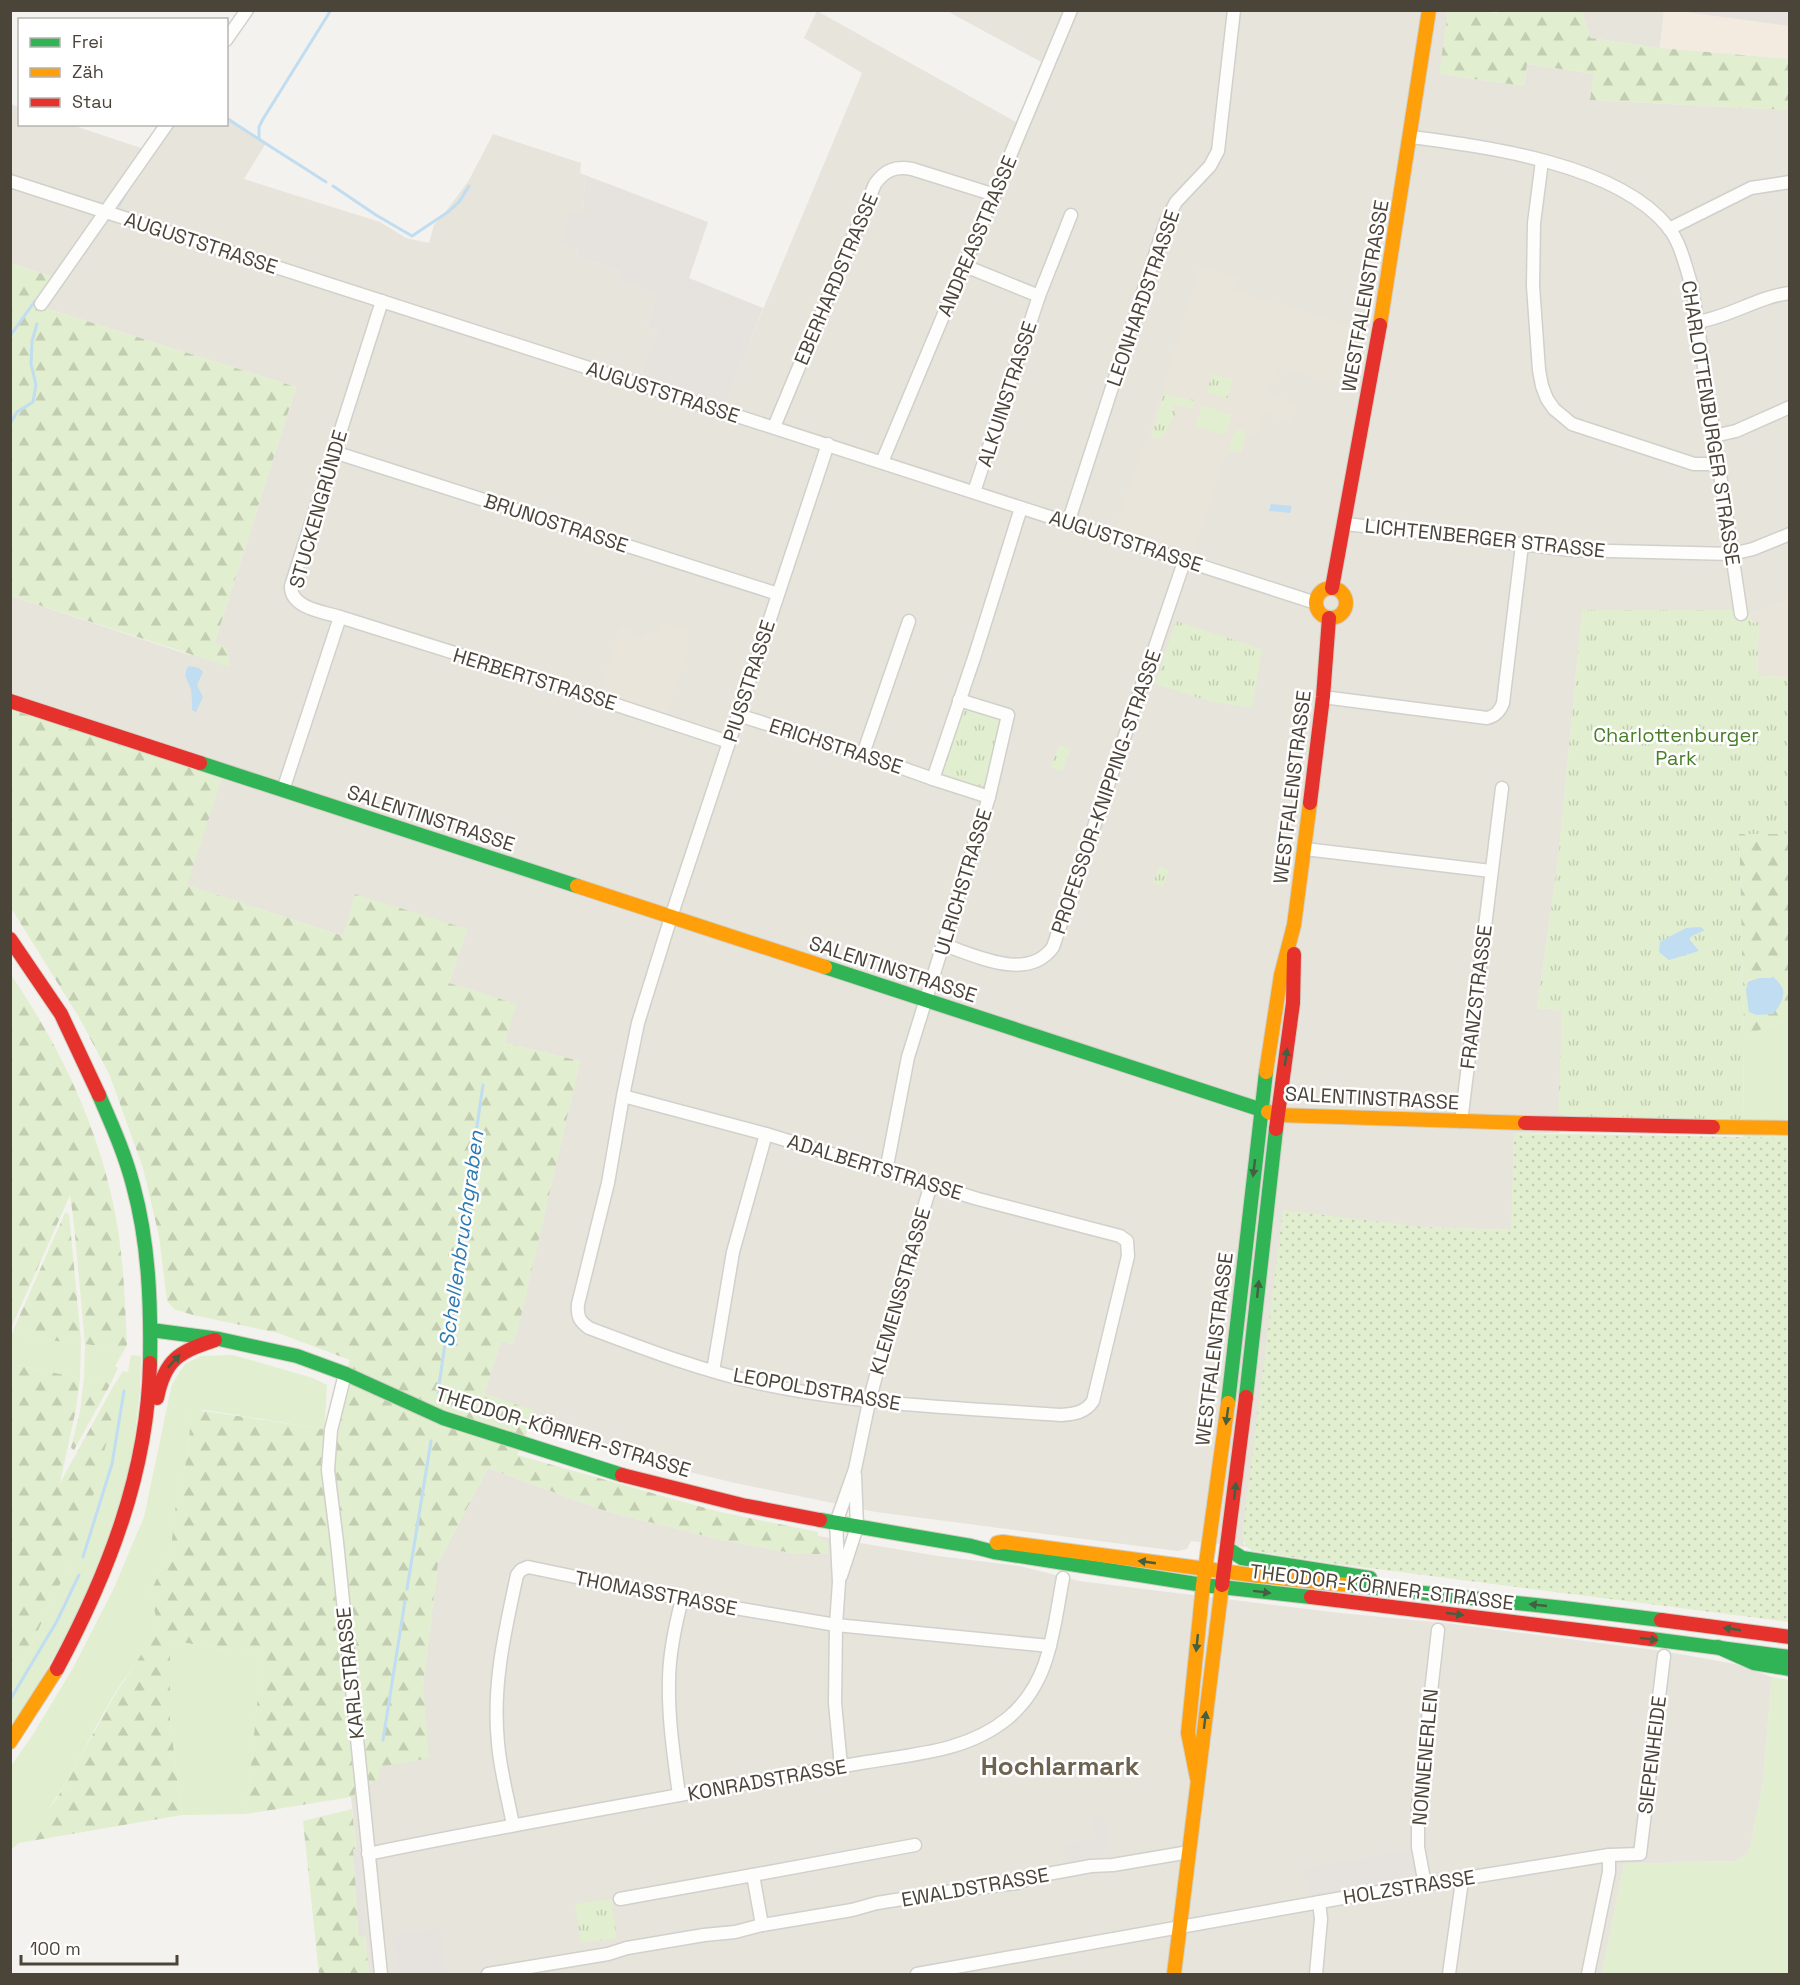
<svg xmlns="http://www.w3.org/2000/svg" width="1800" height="1985" viewBox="0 0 1800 1985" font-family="'Space Grotesk',sans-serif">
<defs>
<pattern id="forest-firs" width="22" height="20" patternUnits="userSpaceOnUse" patternTransform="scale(1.5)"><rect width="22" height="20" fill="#e1eecf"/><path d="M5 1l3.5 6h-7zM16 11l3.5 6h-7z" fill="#c3cdb2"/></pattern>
<pattern id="park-tufts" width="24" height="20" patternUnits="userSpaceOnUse" patternTransform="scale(1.5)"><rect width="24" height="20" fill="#e1eecf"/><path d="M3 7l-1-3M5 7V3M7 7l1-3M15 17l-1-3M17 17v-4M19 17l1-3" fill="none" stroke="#c3cdb2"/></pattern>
<pattern id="garden-dots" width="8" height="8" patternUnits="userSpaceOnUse" patternTransform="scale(1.5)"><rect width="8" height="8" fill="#e1eecf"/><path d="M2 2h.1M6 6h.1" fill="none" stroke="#c3cdb2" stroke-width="1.8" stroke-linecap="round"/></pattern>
</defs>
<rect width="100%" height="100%" fill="#f4f2ee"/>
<g fill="#e7e4dc">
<path d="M817,11L1016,122L1043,63L947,11H1448L1440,74L1524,86L1527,64L1594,74L1591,100L1789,110V600L1750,614L1731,610L1582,611L1558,861L1537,1008L1562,1010L1559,1133H1514L1512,1230L1423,1227L1243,1543L1247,1547L1191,1541L1187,1549L1177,1551L876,1512L735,1483L640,1460L529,1428L536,1412L484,1394L501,1341L513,1344L518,1328L580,1061L505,1043L515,1004L449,983L467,929L343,936L186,885L11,705V596L190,655L215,642L296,387L45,308L64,281L11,263V104L19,107L20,124L72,125L144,149L161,125L226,124L227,116L266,143L244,179L380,222L406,238L429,243L434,225L450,206L469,180L493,134L581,163L580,173L585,175L583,216L577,257L620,271L618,280L657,294L647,327L659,331L723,405L862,73L804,38Z"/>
<path d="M1582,11H1664L1660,48L1590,38Z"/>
<path d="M488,1468L605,1511L722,1540L797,1554H827L825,1541L818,1538V1536L938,1556L1020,1566L1079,1581L1340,1613L1445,1623L1663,1651L1735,1664L1772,1677L1762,1789L1749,1852L1736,1861L1624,1864L1602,1974H369L351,1797L378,1778L379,1767L423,1685L438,1563Z"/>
</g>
<path fill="#f3ebdf" d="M1664,11H1789V59L1660,48Z"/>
<path fill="#e6e2de" d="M585,175L708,222L689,278L763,308L724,405L641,379L659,331L647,327L657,294L617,280L620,271L577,257L578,250L561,244L571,213L583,215Z"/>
<g fill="#eae5da">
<path d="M1200,266L1237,277L1234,290L1362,329L1350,387L1277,367L1268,394L1297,404L1292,423L1264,413L1256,435L1250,433L1242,456L1227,452L1194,552L1116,527L1137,462L1148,436Z"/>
<path d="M1789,600V677L1757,676L1759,622L1752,623L1750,614Z"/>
<path d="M663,623L688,631V658L685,657L666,714L600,692L620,626L632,630L631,634L643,638L646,631L659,635Z"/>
</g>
<g fill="#e1eecf">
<path d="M1202,405L1232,415L1225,435L1195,426Z"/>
<path d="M1789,1020V1138L1743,1137L1744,1037L1762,1029Z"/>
<path d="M12,1333L68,1343L81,1340L80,1378L11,1364V1338Z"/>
<path d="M85,1344L110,1348L116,1354H122L115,1366L118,1368L111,1383L84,1378Z"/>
<path d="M131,1355L141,1356L140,1389L133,1451L115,1524L74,1622L11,1731V1683L20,1668L71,1561L120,1387L114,1385L123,1371L128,1372Z"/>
<path d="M233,1355L313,1378L327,1385L325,1422L322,1429L206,1410H192L187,1457L175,1510L171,1549L151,1591L158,1629C144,1653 127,1674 112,1698C81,1750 59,1810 11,1850V1766L30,1739L73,1668L113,1590L144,1517L172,1384L185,1364L201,1356Z"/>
<path d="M170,1640L262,1656L246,1814L182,1815L170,1721Z"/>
<path d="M1772,1677L1789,1680V1974H1602L1624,1864L1736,1861L1749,1852L1762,1789Z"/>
</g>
<g fill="url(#forest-firs)">
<path d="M1478,11L1497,13L1498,10L1582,11L1590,38L1660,48L1789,59V110L1590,100L1594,74L1527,64L1524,86L1439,74L1448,11Z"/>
<path d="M11,263L64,281L45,308L296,387L215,642L227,649L230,667L11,596Z"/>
<path d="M10,705L223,775L187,885L343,936L355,894L467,929L449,983L516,1004L505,1043L580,1061L518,1329L513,1344L501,1341L484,1394L536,1411L517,1455L716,1511L818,1532V1538L825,1541L828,1544V1554H797L722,1540L605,1511L488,1468L438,1563L423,1685L429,1758L379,1767V1778L351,1797L246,1814L262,1656L170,1640V1721L182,1815L19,1843L56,1800L113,1698L158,1629L151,1591L171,1549L175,1510L187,1457L192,1409L322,1429L325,1422L332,1423L350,1360L278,1333L193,1315L174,1309L167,1301L159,1236L143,1168L110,1076L80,1019L11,908Z"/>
<path d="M1739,833L1790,834L1789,1020L1762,1029L1744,1037Z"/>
<path d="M11,975C63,1050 104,1139 118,1230C124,1268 125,1306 127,1345L122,1354H116L110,1348L85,1344L74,1224L70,1195L11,1328Z"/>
<path d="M65,1213L69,1214L81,1340L68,1343L12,1333Z"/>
<path d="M11,1364L80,1378L76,1409L60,1483L114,1385L120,1387L93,1497L71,1561L20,1668L11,1683Z"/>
<path d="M84,1378L111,1383L74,1450L71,1448L80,1411Z"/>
<path d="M352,1809L369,1974H319L303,1821Z"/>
</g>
<g fill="url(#park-tufts)">
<path d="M1212,374L1233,380L1227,399L1207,392Z"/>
<path d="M1164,394L1194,400L1192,409L1174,404L1175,415L1161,440L1151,437Z"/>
<path d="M1239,429L1244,431L1246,437L1241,452L1228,449L1234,433Z"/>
<path d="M1582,610H1731L1750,614L1752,623L1759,622L1757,676L1789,677L1790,834H1739L1744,1037L1743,1122L1558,1119L1562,1010L1537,1008L1558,861Z"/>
<path d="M1176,621L1262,649L1252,708L1209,701L1155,684Z"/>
<path d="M966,707L1000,718L1002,721L986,789L944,777L941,770L962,709Z"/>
<path d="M1059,745L1070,749L1062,771L1051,767Z"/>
<path d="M1159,866L1169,870L1163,887L1153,884Z"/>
<path d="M611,1899L617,1938L581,1943L575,1904Z"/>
</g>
<path fill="url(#garden-dots)" d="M1514,1133L1789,1138V1622L1330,1563L1253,1551L1247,1547L1242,1536L1283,1210L1423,1227L1511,1230Z"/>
<g fill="#e6e3df">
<path d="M1678,11H1789V26L1745,20Z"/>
<path d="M1104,1816L1111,1854L1067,1862L1063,1844L1095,1838L1092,1818Z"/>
<path d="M360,1848L366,1936L359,1937L353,1849Z"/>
<path d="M1410,1850L1414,1877L1398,1882L1310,1897L1304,1868Z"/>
<path d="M440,1928L447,1974H398L392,1936Z"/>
</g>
<g fill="#c0ddf1">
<path d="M1271,504L1292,506L1290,513L1269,511Z"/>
<path d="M189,666L199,668L203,672L197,685L203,697L196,712L192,710C192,704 192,696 191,690C189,680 181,676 189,666Z"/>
<path d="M1700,927L1705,930L1692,936L1689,939L1699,951L1669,960L1659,952L1660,942L1686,928Z"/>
<path d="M1759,978H1774C1789,990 1784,1000 1773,1014L1757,1015L1749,1012L1746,990L1748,982Z"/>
</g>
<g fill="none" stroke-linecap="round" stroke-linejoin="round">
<g stroke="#c0ddf1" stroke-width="3">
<path d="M226,118L326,182"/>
<path d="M172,127L174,124"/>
<path d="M259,138V127L263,119L331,10"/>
<path d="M333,186L376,215L412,236L448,212L459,202L469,186"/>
<path d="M119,205L129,188"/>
<path d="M10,336L35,301"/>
<path d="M10,424L17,412L33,402L36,385L31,364L32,341L37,324"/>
<path d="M438,1392L483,1085"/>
<path d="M83,1557L112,1464L124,1391"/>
<path d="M407,1589L431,1441"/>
<path d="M10,1700L57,1621L79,1575"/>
<path d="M383,1740L405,1601"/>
</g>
<defs>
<g id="street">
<path d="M226,40L247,10"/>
<path d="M1411,137C1488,147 1617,164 1668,227C1681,243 1686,268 1692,287L1741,614"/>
<path d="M1542,161L1534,223L1533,286L1539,370L1542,386L1547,399L1554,409L1572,424L1694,464H1719"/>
<path d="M10,181L1316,603"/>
<path d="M1669,229L1751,188L1790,182"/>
<path d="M965,266L1039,296"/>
<path d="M41,304L167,124"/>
<path d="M1697,322C1730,317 1757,297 1790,293"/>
<path d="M774,427L875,184C885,170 895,166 912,169L995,195"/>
<path d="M1714,436L1736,431L1790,407"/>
<path d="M334,452L778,594"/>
<path d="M882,462L1071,10"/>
<path d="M974,492L1039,296L1071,215"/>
<path d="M1068,523L1166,221L1176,202L1210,166L1218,151L1234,10"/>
<path d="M1346,524L1571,550L1732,554L1753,549L1790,534"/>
<path d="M340,617L553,684L729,742"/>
<path d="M1323,697L1487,718C1496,716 1500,711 1503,703L1522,545"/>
<path d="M738,715L863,754L933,779"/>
<path d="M863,754L909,621"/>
<path d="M283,790L340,617C324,612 290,608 291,586L382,301"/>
<path d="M989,797L933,779L975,655L1021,508"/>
<path d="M1305,849L1491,871"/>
<path d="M944,945C977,956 1028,982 1053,947L1185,559"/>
<path d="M623,1096L766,1134L978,1199L1120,1236L1127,1241L1128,1256L1093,1401C1085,1413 1074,1414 1061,1415C962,1408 863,1405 767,1385C705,1372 647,1350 589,1328C579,1321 577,1316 578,1304L608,1183L623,1096L638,1023L671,917L828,444"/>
<path d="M1461,1122L1502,788"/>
<path d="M886,1171L908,1057L989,797L1008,715L959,700"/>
<path d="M713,1371L733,1252L766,1134"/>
<path d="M345,1374L331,1430L328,1470L337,1542L381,1974"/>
<path d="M841,1576L857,1527L855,1475"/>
<path d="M841,1766L835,1703L836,1625L839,1582L836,1523L855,1469L869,1402L895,1305L931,1184"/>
<path d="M679,1795C674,1757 668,1719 669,1681C669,1653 675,1626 682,1599"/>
<path d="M513,1825C508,1798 500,1770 498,1743C492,1685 505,1631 517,1575L521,1570L528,1567L682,1599L836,1625L1050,1646"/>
<path d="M368,1854C502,1826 638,1803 773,1778C804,1773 836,1767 867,1762C916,1754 968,1751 1008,1718C1051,1682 1053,1630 1063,1578"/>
<path d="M753,1875L915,1845"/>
<path d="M1425,1885L1418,1847V1807L1438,1630"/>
<path d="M620,1899L753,1875L762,1925"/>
<path d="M488,1974L608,1954L627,1948L704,1935L735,1932L762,1925L852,1910L877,1903L946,1892L1016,1883L1042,1875L1091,1866L1113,1865L1189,1852"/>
<path d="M917,1974L1348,1897L1609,1855L1640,1854L1664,1656"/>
<path d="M1316,1974L1321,1919L1319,1902"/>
<path d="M1449,1974L1461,1888L1460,1879"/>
<path d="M1588,1974L1609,1872V1855"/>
</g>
<g id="fast">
<path d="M200,763L577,886"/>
<path d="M825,967L1268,1112"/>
<path d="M99,1095C112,1125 125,1154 133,1185C149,1243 151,1304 150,1363"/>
<path d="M151,1330L219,1339L297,1356L346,1374L443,1418L622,1475"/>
<path d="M1246,1397L1276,1129"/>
<path d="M1228,1403L1266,1072"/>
<path d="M820,1520L971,1546L994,1552L1203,1585L1311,1597"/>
<path d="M1228,1549L1242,1558L1370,1578"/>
<path d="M1349,1585L1564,1608L1661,1620"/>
<path d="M1651,1639L1790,1657"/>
<path d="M1718,1647L1754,1663L1790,1669"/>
</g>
<g id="slow">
<path d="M1380,325L1429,10"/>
<circle cx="1331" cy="603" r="15"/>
<path d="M577,886L825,967"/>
<path d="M1266,1072L1281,975L1294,925L1310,803"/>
<path d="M1268,1112L1278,1115L1525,1123"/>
<path d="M1713,1127L1790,1128"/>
<path d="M997,1543L1003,1542L1259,1576L1349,1585"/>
<path d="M10,1742L57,1669"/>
<path d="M1197,1778L1188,1733L1203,1585L1228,1403"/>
<path d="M1174,1974L1222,1585"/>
</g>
<g id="jam">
<path d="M1332,588L1380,325"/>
<path d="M10,701L200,763"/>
<path d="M1310,803L1323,697L1329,618"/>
<path d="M10,939L61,1014L99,1095"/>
<path d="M1525,1123L1713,1127"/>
<path d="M1276,1129L1293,1003L1294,954"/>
<path d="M157,1398C165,1359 179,1352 215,1340"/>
<path d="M622,1475L742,1505L820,1520"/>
<path d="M1222,1585L1246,1397"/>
<path d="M1311,1597L1651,1639"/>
<path d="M1661,1620L1790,1637"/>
<path d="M57,1669C108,1574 148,1472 150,1363"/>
</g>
</defs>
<use href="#street" stroke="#d2d0cb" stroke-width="15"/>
<use href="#fast" stroke="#d3cfc5" stroke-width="16"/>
<use href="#slow" stroke="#d3cfc5" stroke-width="16"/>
<use href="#jam" stroke="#d3cfc5" stroke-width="16"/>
<use href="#street" stroke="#fdfdfc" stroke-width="12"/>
<use href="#fast" stroke="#30b455" stroke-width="14"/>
<use href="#slow" stroke="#ff9f0a" stroke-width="14"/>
<use href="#jam" stroke="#e5322d" stroke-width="14"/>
</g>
<defs><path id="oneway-solid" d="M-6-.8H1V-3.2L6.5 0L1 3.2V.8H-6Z" transform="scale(1.5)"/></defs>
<g fill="#446040">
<use href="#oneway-solid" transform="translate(1286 1057) rotate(-82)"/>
<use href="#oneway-solid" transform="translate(1254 1168) rotate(97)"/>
<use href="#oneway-solid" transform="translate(1258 1289) rotate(-84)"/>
<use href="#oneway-solid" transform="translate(174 1361) rotate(-47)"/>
<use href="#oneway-solid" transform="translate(1227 1416) rotate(98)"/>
<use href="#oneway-solid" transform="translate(1235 1491) rotate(-83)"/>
<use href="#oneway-solid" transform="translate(1147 1562) rotate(-172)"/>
<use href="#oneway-solid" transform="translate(1262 1592) rotate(7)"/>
<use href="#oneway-solid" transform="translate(1538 1605) rotate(-174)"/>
<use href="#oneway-solid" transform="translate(1455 1614) rotate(7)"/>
<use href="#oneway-solid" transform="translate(1732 1629) rotate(-172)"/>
<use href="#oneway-solid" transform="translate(1649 1639) rotate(7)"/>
<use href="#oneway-solid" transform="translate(1197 1643) rotate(96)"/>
<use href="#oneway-solid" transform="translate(1205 1720) rotate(-83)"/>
</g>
<g text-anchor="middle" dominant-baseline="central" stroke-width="5" stroke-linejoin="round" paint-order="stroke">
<g font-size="20" fill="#4b4439" stroke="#fff">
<text transform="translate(977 236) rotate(-67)">ANDREASSTRASSE</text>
<text transform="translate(201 243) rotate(18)">AUGUSTSTRASSE</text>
<text transform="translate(836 279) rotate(-67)">EBERHARDSTRASSE</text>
<text transform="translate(1365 296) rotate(-80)">WESTFALENSTRASSE</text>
<text transform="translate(1143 298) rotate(-71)">LEONHARDSTRASSE</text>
<text transform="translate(663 392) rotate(18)">AUGUSTSTRASSE</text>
<text transform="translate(1007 394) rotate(-72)">ALKUINSTRASSE</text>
<text transform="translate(1711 423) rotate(81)">CHARLOTTENBURGER STRASSE</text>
<text transform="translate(318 509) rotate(-74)">STUCKENGRÜNDE</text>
<text transform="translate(556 523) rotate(18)">BRUNOSTRASSE</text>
<text transform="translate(1485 538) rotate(6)">LICHTENBERGER STRASSE</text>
<text transform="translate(1126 541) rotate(18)">AUGUSTSTRASSE</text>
<text transform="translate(535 679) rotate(17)">HERBERTSTRASSE</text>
<text transform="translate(749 681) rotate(-72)">PIUSSTRASSE</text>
<text transform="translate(836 746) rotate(18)">ERICHSTRASSE</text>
<text transform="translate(1292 787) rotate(-83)">WESTFALENSTRASSE</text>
<text transform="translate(1106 792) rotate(-71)">PROFESSOR-KNIPPING-STRASSE</text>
<text transform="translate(431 818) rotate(18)">SALENTINSTRASSE</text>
<text transform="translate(963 882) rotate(-73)">ULRICHSTRASSE</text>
<text transform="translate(893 969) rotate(18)">SALENTINSTRASSE</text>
<text transform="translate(1476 997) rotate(-83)">FRANZSTRASSE</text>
<text transform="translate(1372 1098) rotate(3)">SALENTINSTRASSE</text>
<text transform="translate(875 1167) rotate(17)">ADALBERTSTRASSE</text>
<text transform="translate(900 1291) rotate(-74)">KLEMENSSTRASSE</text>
<text transform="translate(1214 1349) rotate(-83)">WESTFALENSTRASSE</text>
<text transform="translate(817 1389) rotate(10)">LEOPOLDSTRASSE</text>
<text transform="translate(563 1432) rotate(17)">THEODOR-KÖRNER-STRASSE</text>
<text transform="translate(1382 1587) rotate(7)">THEODOR-KÖRNER-STRASSE</text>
<text transform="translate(656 1593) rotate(11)">THOMASSTRASSE</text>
<text transform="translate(350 1673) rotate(-96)">KARLSTRASSE</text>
<text transform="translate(1652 1755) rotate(-83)">SIEPENHEIDE</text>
<text transform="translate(1425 1757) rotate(-85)">NONNENERLEN</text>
<text transform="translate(767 1780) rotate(-10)">KONRADSTRASSE</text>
<text transform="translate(975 1887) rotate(-10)">EWALDSTRASSE</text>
<text transform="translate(1409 1887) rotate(-9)">HOLZSTRASSE</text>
</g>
<g font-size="20" fill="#4a7f2a" stroke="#fff">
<text x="1676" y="735">Charlottenburger<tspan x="1676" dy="23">Park</tspan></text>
</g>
<g font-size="21" font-style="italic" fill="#2e7ab2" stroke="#fff">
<text transform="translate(461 1239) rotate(-82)">Schellenbruchgraben</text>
</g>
<g font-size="26" font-weight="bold" fill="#6e6250" stroke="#fff">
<text x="1060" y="1766">Hochlarmark</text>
</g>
</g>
<rect width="1800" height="1985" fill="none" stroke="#4b4439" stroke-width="24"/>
<rect x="18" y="18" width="210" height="108" fill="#ffffff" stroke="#b7b4b0" stroke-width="1.5"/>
<rect x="30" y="38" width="30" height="9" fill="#30b455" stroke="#b7b4b0" stroke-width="1.5"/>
<text x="72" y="48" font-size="18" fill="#4b4439">Frei</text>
<rect x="30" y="68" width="30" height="9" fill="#ff9f0a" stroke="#b7b4b0" stroke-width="1.5"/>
<text x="72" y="78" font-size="18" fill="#4b4439">Zäh</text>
<rect x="30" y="98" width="30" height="9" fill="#e5322d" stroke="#b7b4b0" stroke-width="1.5"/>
<text x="72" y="108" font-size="18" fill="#4b4439">Stau</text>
<path d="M21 1955v9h156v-9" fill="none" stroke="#4b4439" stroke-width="3"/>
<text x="30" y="1955" font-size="18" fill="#4b4439" stroke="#ffffff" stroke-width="4.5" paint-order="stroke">100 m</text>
</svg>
